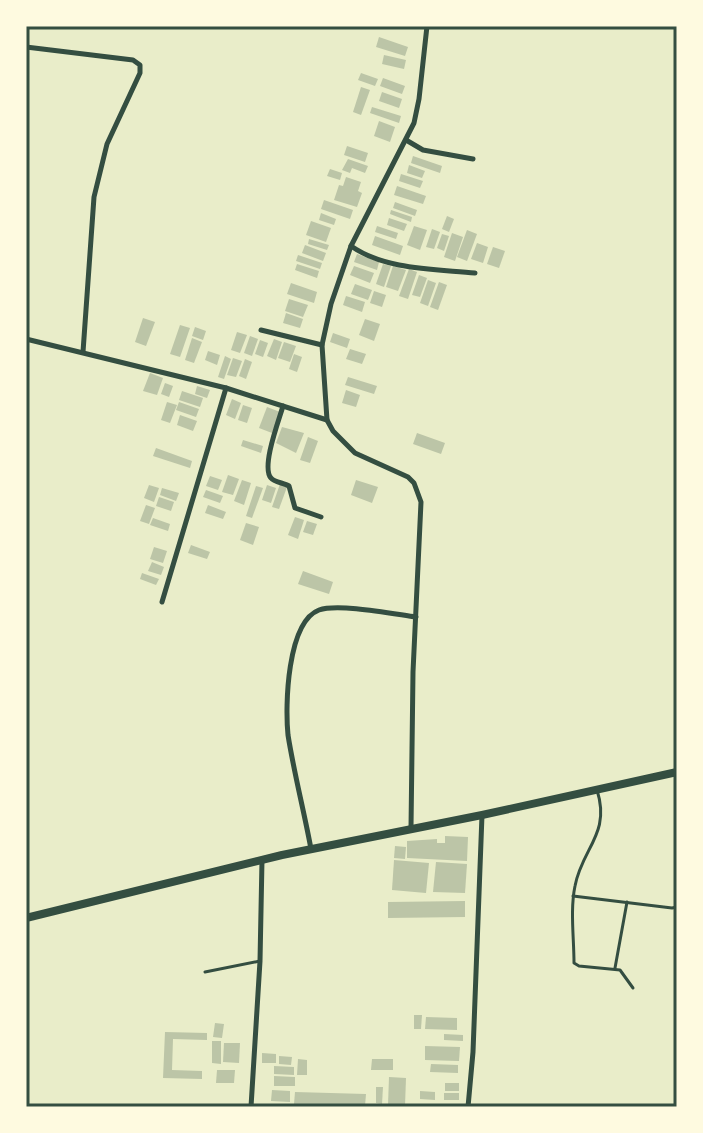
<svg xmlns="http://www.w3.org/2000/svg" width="703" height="1133" viewBox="0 0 703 1133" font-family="'Fira Sans Condensed',sans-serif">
<rect width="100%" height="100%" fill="#e9edc9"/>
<g fill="#bcc5a7">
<path d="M379,37L408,47L405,56L376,47Z"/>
<path d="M384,55L406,60L404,69L382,64Z"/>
<path d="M361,73L378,79L375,86L358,80Z"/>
<path d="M383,78L405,86L402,94L380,86Z"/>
<path d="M361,87L370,90L361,115L353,112Z"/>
<path d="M382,92L402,99L399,108L379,101Z"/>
<path d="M372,107L401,116L399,123L370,113Z"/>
<path d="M379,121L395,127L390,142L374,136Z"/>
<path d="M347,146L368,153L365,162L344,155Z"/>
<path d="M413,156L442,166L440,173L411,163Z"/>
<path d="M348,159L368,166L365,173L352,168L350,173L342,170Z"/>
<path d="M409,165L425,171L422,178L407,173Z"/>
<path d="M330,169L342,173L340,180L327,176Z"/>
<path d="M401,174L423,181L420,188L399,181Z"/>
<path d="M346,177L361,182L358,191L362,193L357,207L334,200L339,185L343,186Z"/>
<path d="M397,186L426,196L423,204L394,195Z"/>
<path d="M324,200L353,210L350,219L321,209Z"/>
<path d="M395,202L417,210L415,216L393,208Z"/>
<path d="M391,210L412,217L411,222L390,214Z"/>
<path d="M321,213L336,219L334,225L319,220Z"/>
<path d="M447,216L454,219L449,232L442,229Z"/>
<path d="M389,218L407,224L404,231L387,225Z"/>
<path d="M311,221L331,228L326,242L306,235Z"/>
<path d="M377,226L398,233L396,239L375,232Z"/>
<path d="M414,226L427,230L420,250L407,245Z"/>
<path d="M432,229L440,232L434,249L426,247Z"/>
<path d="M467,230L477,234L467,261L457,257Z"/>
<path d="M452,233L463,237L455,261L444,257Z"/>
<path d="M442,234L449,236L444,251L437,248Z"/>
<path d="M375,236L403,246L400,255L372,245Z"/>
<path d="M309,239L329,245L327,250L308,244Z"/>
<path d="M477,243L488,247L483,263L471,259Z"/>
<path d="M305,245L326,253L323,261L302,253Z"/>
<path d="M493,247L505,251L499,268L487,264Z"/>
<path d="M357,254L379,262L377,270L354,262Z"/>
<path d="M298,255L322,263L320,269L296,261Z"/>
<path d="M297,264L319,271L317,278L295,270Z"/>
<path d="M383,264L391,266L384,287L376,284Z"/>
<path d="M354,266L374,273L370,283L350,275Z"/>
<path d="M393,266L406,270L398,291L386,287Z"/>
<path d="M409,269L417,272L408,299L399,296Z"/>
<path d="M419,275L427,278L420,297L412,295Z"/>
<path d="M428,280L436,283L428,306L420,303Z"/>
<path d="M439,282L447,285L438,310L430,307Z"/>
<path d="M291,283L317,292L314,303L287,294Z"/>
<path d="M355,284L372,290L368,300L351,294Z"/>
<path d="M374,291L386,295L382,307L370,303Z"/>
<path d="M346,296L365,302L362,312L343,305Z"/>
<path d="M289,299L308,305L303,317L285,311Z"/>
<path d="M286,313L303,319L300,328L283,323Z"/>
<path d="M143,318L155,322L146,346L135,342Z"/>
<path d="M365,319L380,324L374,341L359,335Z"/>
<path d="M180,325L190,328L180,357L170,354Z"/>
<path d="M195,327L206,331L203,340L192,336Z"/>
<path d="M237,332L247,335L240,353L231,350Z"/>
<path d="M333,333L350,339L347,348L330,342Z"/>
<path d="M250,336L258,339L252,356L244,353Z"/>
<path d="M192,338L202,342L194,363L185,360Z"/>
<path d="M274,339L282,342L276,360L267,356Z"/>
<path d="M260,340L268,343L263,357L255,354Z"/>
<path d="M284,342L296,346L290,362L278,358Z"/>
<path d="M350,349L366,354L362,364L346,359Z"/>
<path d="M208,351L220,355L217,365L205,360Z"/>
<path d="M294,354L302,357L297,372L289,369Z"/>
<path d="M225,356L231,359L224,379L218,377Z"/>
<path d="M233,358L242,361L236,377L227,375Z"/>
<path d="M245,359L252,362L246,379L239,376Z"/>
<path d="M150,373L163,378L157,395L143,391Z"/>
<path d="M348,377L377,386L374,394L345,385Z"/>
<path d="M165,383L173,386L169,397L161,394Z"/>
<path d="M197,386L210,390L207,398L195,394Z"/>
<path d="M346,390L360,395L356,407L342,403Z"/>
<path d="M182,391L203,398L200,407L179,400Z"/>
<path d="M232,399L241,403L235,419L226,415Z"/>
<path d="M167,402L177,405L170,423L161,420Z"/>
<path d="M179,402L199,409L196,417L176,410Z"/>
<path d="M243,405L252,408L247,423L238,420Z"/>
<path d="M267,407L280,412L272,433L259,428Z"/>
<path d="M180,415L197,421L193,431L177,425Z"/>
<path d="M282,427L304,433L296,453L276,443Z"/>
<path d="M417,433L445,443L441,454L413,444Z"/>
<path d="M308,437L318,441L310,463L300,460Z"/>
<path d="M243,440L263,446L261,453L241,446Z"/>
<path d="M156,448L192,461L190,468L153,456Z"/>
<path d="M228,475L239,479L233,495L222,492Z"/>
<path d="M210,476L222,480L218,490L206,486Z"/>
<path d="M242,480L251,483L244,505L234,501Z"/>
<path d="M356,480L378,487L372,503L351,495Z"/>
<path d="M280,484L287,487L279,509L272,507Z"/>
<path d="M149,485L159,488L154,502L144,498Z"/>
<path d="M267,485L276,488L271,503L262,500Z"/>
<path d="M256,486L263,488L252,518L246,516Z"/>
<path d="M162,488L179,493L176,501L160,495Z"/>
<path d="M206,490L223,496L220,503L203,497Z"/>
<path d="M159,497L174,502L171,511L156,506Z"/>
<path d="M146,505L155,508L149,524L140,521Z"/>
<path d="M208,505L226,512L223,519L205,513Z"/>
<path d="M295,517L304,520L298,539L288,535Z"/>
<path d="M153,518L170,524L168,531L150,525Z"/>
<path d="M307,521L317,524L313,535L303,532Z"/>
<path d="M246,523L259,527L253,545L240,540Z"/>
<path d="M191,545L210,552L207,559L188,553Z"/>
<path d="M154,547L167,551L163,563L150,559Z"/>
<path d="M152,562L164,567L161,575L148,571Z"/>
<path d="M303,571L333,582L329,594L298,584Z"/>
<path d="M142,573L159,579L156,585L140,579Z"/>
<path d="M445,836L468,837L467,861L407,858V841L437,839V843H445Z"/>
<path d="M395,846L406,847L405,859L394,858Z"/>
<path d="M394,860L429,863L426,893L392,890Z"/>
<path d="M436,862L467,864L465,893L433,892Z"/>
<path d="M465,901V917L388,918V902Z"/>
<path d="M414,1015H422L421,1029H414Z"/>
<path d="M426,1017L457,1018V1030L425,1029Z"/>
<path d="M215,1023L224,1024L222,1038L213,1037Z"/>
<path d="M165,1032L207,1033V1040L173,1039L172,1070L202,1071V1079L163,1078Z"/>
<path d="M444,1034L463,1035V1041L444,1040Z"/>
<path d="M212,1041H221V1064L212,1063Z"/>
<path d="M224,1043H240L239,1063L223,1062Z"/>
<path d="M425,1046L460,1047L459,1061L425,1060Z"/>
<path d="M262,1053L276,1054V1063H262Z"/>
<path d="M279,1056L292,1057L291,1065L279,1064Z"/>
<path d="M298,1059L307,1060V1075H297Z"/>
<path d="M372,1059H393V1070H371Z"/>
<path d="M431,1064L458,1065V1073L430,1072Z"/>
<path d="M274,1066L294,1067V1075L274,1074Z"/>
<path d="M217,1070H235L234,1083H216Z"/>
<path d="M274,1076L295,1077V1086H274Z"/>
<path d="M389,1077L406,1078L405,1106L388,1105Z"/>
<rect x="445" y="1083" width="14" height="8"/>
<path d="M376,1087H383L382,1104L376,1103Z"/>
<path d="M272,1090L290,1091V1102L271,1101Z"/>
<path d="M420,1091L435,1092V1100L420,1099Z"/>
<path d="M295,1092L366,1094L365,1106L294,1104Z"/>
<rect x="444" y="1093" width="15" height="7"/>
</g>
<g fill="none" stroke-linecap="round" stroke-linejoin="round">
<g stroke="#344e41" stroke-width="3">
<path d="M597,790C611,834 582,848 575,886C570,910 574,938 574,963L579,966L620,970L633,988"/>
<path d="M573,896L672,908L677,907"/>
<path d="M615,968L627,902"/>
<path d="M205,972L260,961"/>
</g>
<g stroke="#344e41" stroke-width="5">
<path d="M26,47L133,60L140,65V73L107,144L94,197L83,352"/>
<path d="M406,140L423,150L473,159"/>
<path d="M351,246C385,270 435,269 475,273"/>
<path d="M261,330L322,345"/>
<path d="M26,339L226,388L327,420"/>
<path d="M283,406C279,420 261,467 271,478C274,482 284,483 289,486L295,508L321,517"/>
<path d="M162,602L226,388"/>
<path d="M411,828L413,672L421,502L414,483L408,477L355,453L333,431L327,420L322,345L331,304L351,246L414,123L419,99L427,26"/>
<path d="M311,849C304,811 294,773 288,735C285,706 287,622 319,610C338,603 394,614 416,617"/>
<path d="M251,1107L260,961L262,860"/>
<path d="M468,1107L473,1052L482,815"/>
</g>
<path stroke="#344e41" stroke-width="8" d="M26,918L282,855L482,815L677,772"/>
</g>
<rect width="703" height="1133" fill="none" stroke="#fefae0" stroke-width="56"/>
<rect x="28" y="28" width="647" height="1077" fill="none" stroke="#344e41" stroke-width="3"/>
</svg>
